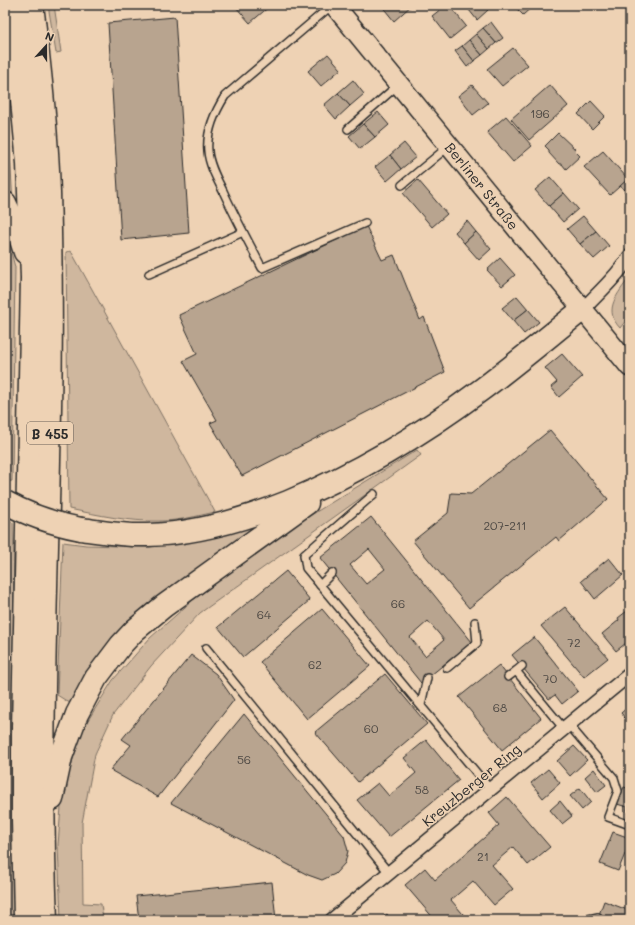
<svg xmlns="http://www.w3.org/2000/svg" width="635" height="925" viewBox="0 0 635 925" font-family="Mali,sans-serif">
<rect width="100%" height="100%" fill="#eed2b4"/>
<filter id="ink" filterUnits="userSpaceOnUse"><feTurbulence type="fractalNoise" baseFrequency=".025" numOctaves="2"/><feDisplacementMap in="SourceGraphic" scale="8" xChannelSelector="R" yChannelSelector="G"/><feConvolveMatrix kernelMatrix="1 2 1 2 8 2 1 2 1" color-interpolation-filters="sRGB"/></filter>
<g filter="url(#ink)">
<g fill="#cfb79e" stroke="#7d7164">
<path d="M48,5H54L61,52L56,53Z"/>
<path d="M5,98L8,117L13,204L5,194Z"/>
<path d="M5,230L15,267L12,481L5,482Z"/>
<path d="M71,251L215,512C197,516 179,521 160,521C129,522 99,515 69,509L66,252Z"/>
<path d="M627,281L630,283V315L620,328C604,311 615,297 627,281Z"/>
<path d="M417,450L421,455L200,613L151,666L113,715L95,754L82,823L83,903L101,904L103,920H61L58,845L61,807L70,769L82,730L113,680L150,638L193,600L285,531Z"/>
<path d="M5,517L13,523L17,920H5Z"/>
<path d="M265,523L170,588L73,705L57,695L63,542L86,545L150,547L204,539Z"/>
</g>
<g fill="#b8a48f" stroke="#2b2b2b" fill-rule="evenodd">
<path d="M236,5H271L250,23L235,6Z"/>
<path d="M381,5H412L394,21Z"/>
<path d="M446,5H449L466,26L450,39L432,16Z"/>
<path d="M465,5H483L488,10L477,20Z"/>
<path d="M513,5H534L523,15Z"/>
<path d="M175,17L189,233L121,240L108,23Z"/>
<path d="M491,22L503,38L496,43L483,28Z"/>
<path d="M483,28L496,43L489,49L476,34Z"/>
<path d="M476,34L489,49L482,55L469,40Z"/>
<path d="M469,40L482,55L474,61L462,46Z"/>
<path d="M462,46L474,61L467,67L455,51Z"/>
<path d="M513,48L528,65L502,86L487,69Z"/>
<path d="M328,54L341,69L321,86L308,71Z"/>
<path d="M353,80L364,94L350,106L338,93Z"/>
<path d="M472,85L488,103L473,115L458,96Z"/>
<path d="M550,85L568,106L529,140L511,119Z"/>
<path d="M338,93L350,106L336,119L324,105Z"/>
<path d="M591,101L605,116L592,129L578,114Z"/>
<path d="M378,112L389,125L375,137L363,124Z"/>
<path d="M506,116L532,146L513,162L487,132Z"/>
<path d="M363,124L375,137L360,149L349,136Z"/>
<path d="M558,133L576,150L575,151L580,156L566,169L562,164H559L549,153V150L545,146Z"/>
<path d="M404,143L416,157L401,169L390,155Z"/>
<path d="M603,151L628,179L610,195L584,167Z"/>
<path d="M390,155L401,169L387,181L375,167Z"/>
<path d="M550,177L564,193L549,206L535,190Z"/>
<path d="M628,179L630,182L625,190L620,186Z"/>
<path d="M418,180L447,214L432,227L403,193Z"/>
<path d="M630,182V195L624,191Z"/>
<path d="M564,193L578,209L563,222L549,206Z"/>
<path d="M583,216L596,231L580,244L567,229Z"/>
<path d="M467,221L476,232L464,243L455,232Z"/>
<path d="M366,226L382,260L394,255L420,320L424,317L445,372L242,476L210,423L217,420L183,361L197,354L179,315Z"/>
<path d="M596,231L609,246L594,259L580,244Z"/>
<path d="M476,232L491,249L479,260L464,243Z"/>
<path d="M500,258L515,275L502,286L487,270Z"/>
<path d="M517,296L528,309L513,321L502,308Z"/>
<path d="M528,309L539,322L524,334L513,321Z"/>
<path d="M562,354L582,377L559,397L551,387L557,382L545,368Z"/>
<path d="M550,430L608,499L559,541L556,537L469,608L413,541L448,513L451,493L471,494Z"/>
<path d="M371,517L472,642L421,683L320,558ZM369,549L385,569L366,584L350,565ZM428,621L444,640L425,656L410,637Z"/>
<path d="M609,558L623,575L595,599L581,581Z"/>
<path d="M286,571L310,600L243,657L218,627Z"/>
<path d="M565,607L608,658L584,677L541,626Z"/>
<path d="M322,609L370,666L307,719L260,662Z"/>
<path d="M627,611L628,612L630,611V640L616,651L602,634L619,620L618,618Z"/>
<path d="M534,637L578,691L562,704L555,695L549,699L512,655Z"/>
<path d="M191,655L216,674L234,700L158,797L110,770L131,745L122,739Z"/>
<path d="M499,665L541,718L502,750L459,697Z"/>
<path d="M385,674L427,724L358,782L315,732Z"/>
<path d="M630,705V724L621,713Z"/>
<path d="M244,714L344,836L348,851L345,863L335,874L322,880L308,875L171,803Z"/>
<path d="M426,740L459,780L389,837L357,800L378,783L389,796L416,773L404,758Z"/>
<path d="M574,746L587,760L570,776L557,761Z"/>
<path d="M548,769L560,783L543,798L531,783Z"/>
<path d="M594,769L606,785L597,792L585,777Z"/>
<path d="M624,787L630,789V814L626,812L627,807L617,804Z"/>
<path d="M580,788L591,802L582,810L570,796Z"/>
<path d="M507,797L550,847L528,865L513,847L492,865L513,889L494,905L473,881L451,900L468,920H435L405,885L425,868L435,880L499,825L489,813Z"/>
<path d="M560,801L572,816L562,824L550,810Z"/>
<path d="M613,832L630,838V842L618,871L600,864Z"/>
<path d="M272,882L276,920H139L136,896Z"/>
<path d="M604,901L630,911V920H597Z"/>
<path d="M387,914L391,920H379Z"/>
</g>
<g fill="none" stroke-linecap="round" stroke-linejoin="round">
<defs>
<g id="lane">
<path d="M332,5L225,96C215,112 206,131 208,151C209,165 217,179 223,191C235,217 249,243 262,268L365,223"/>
<path d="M348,129L399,84"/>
<path d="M402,185L449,146"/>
<path d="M149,274L243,232"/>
<path d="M374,494L304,555L306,568L490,789"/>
<path d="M320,585L332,573"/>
<path d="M206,648L389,873"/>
<path d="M447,668L477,643L475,622"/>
<path d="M516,671L522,666"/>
<path d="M508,677L516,671L564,729"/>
<path d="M421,705L427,678"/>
<path d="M569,725L614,778L618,791L608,817L630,825"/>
<path d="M589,920V919L598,917"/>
</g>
<g id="street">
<path d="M583,309C600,292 617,276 630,256"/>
<path d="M332,920L630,674"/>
</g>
<path id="secondary" d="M334,5L630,367"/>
<g id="highway">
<path d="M11,5L17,49L28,163L32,278L23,728V819L25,920"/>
<path d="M32,5C40,67 47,130 49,193C57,435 36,678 46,920"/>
<path d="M5,203L18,231L25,252"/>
<path d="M81,529C103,532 125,536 147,535C195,534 243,520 288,502C357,473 421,435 481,390C516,364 549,336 583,309"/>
<path d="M52,799L61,757L77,714L96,678L121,645L135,630L164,606L307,503"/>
</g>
</defs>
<use href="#lane" stroke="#2b2b2b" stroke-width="10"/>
<use href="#street" stroke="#2b2b2b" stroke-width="16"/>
<use href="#secondary" stroke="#2b2b2b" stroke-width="22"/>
<use href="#highway" stroke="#2b2b2b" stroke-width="25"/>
<use href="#lane" stroke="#eed2b4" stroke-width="7"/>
<use href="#street" stroke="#eed2b4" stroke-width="13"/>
<use href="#secondary" stroke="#eed2b4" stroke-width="19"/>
<use href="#highway" stroke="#eed2b4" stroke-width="22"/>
<defs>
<path id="highway-bridge" d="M5,502C28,515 55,524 81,529"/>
</defs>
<use href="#highway-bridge" stroke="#2b2b2b" stroke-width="25" stroke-linecap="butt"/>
<use href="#highway-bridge" stroke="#eed2b4" stroke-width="22"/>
</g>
</g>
<g text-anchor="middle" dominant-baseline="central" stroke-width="3" stroke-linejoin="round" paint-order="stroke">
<g font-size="12" fill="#4e4944">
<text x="540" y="113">196</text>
<text x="505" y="525">207-211</text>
<text x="398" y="603">66</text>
<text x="264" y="614">64</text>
<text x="574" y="642">72</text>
<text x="315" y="664">62</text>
<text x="550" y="678">70</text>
<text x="500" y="707">68</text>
<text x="371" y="728">60</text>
<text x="244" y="759">56</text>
<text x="422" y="789">58</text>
<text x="483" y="856">21</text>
</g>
<rect fill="#eed2b4" stroke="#665d54" stroke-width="1" x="27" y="422" width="46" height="22" rx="3"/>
<g font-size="13" font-weight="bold" fill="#2b2b2b">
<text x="50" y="433">B 455</text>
</g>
<g font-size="14" fill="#2b2b2b" stroke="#eed2b4">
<text transform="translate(482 186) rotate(51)">Berliner Straße</text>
<text transform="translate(471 785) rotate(-39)">Kreuzberger Ring</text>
</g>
</g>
<rect width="635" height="925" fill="none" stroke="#eed2b4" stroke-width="20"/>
<rect x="10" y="10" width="615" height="905" fill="none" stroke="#2b2b2b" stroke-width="1.5" filter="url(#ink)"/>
<g transform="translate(46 46) rotate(21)" stroke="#eed2b4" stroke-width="3" paint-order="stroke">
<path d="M0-3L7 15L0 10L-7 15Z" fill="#2b2b2b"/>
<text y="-6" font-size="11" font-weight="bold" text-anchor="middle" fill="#2b2b2b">N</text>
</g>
</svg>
